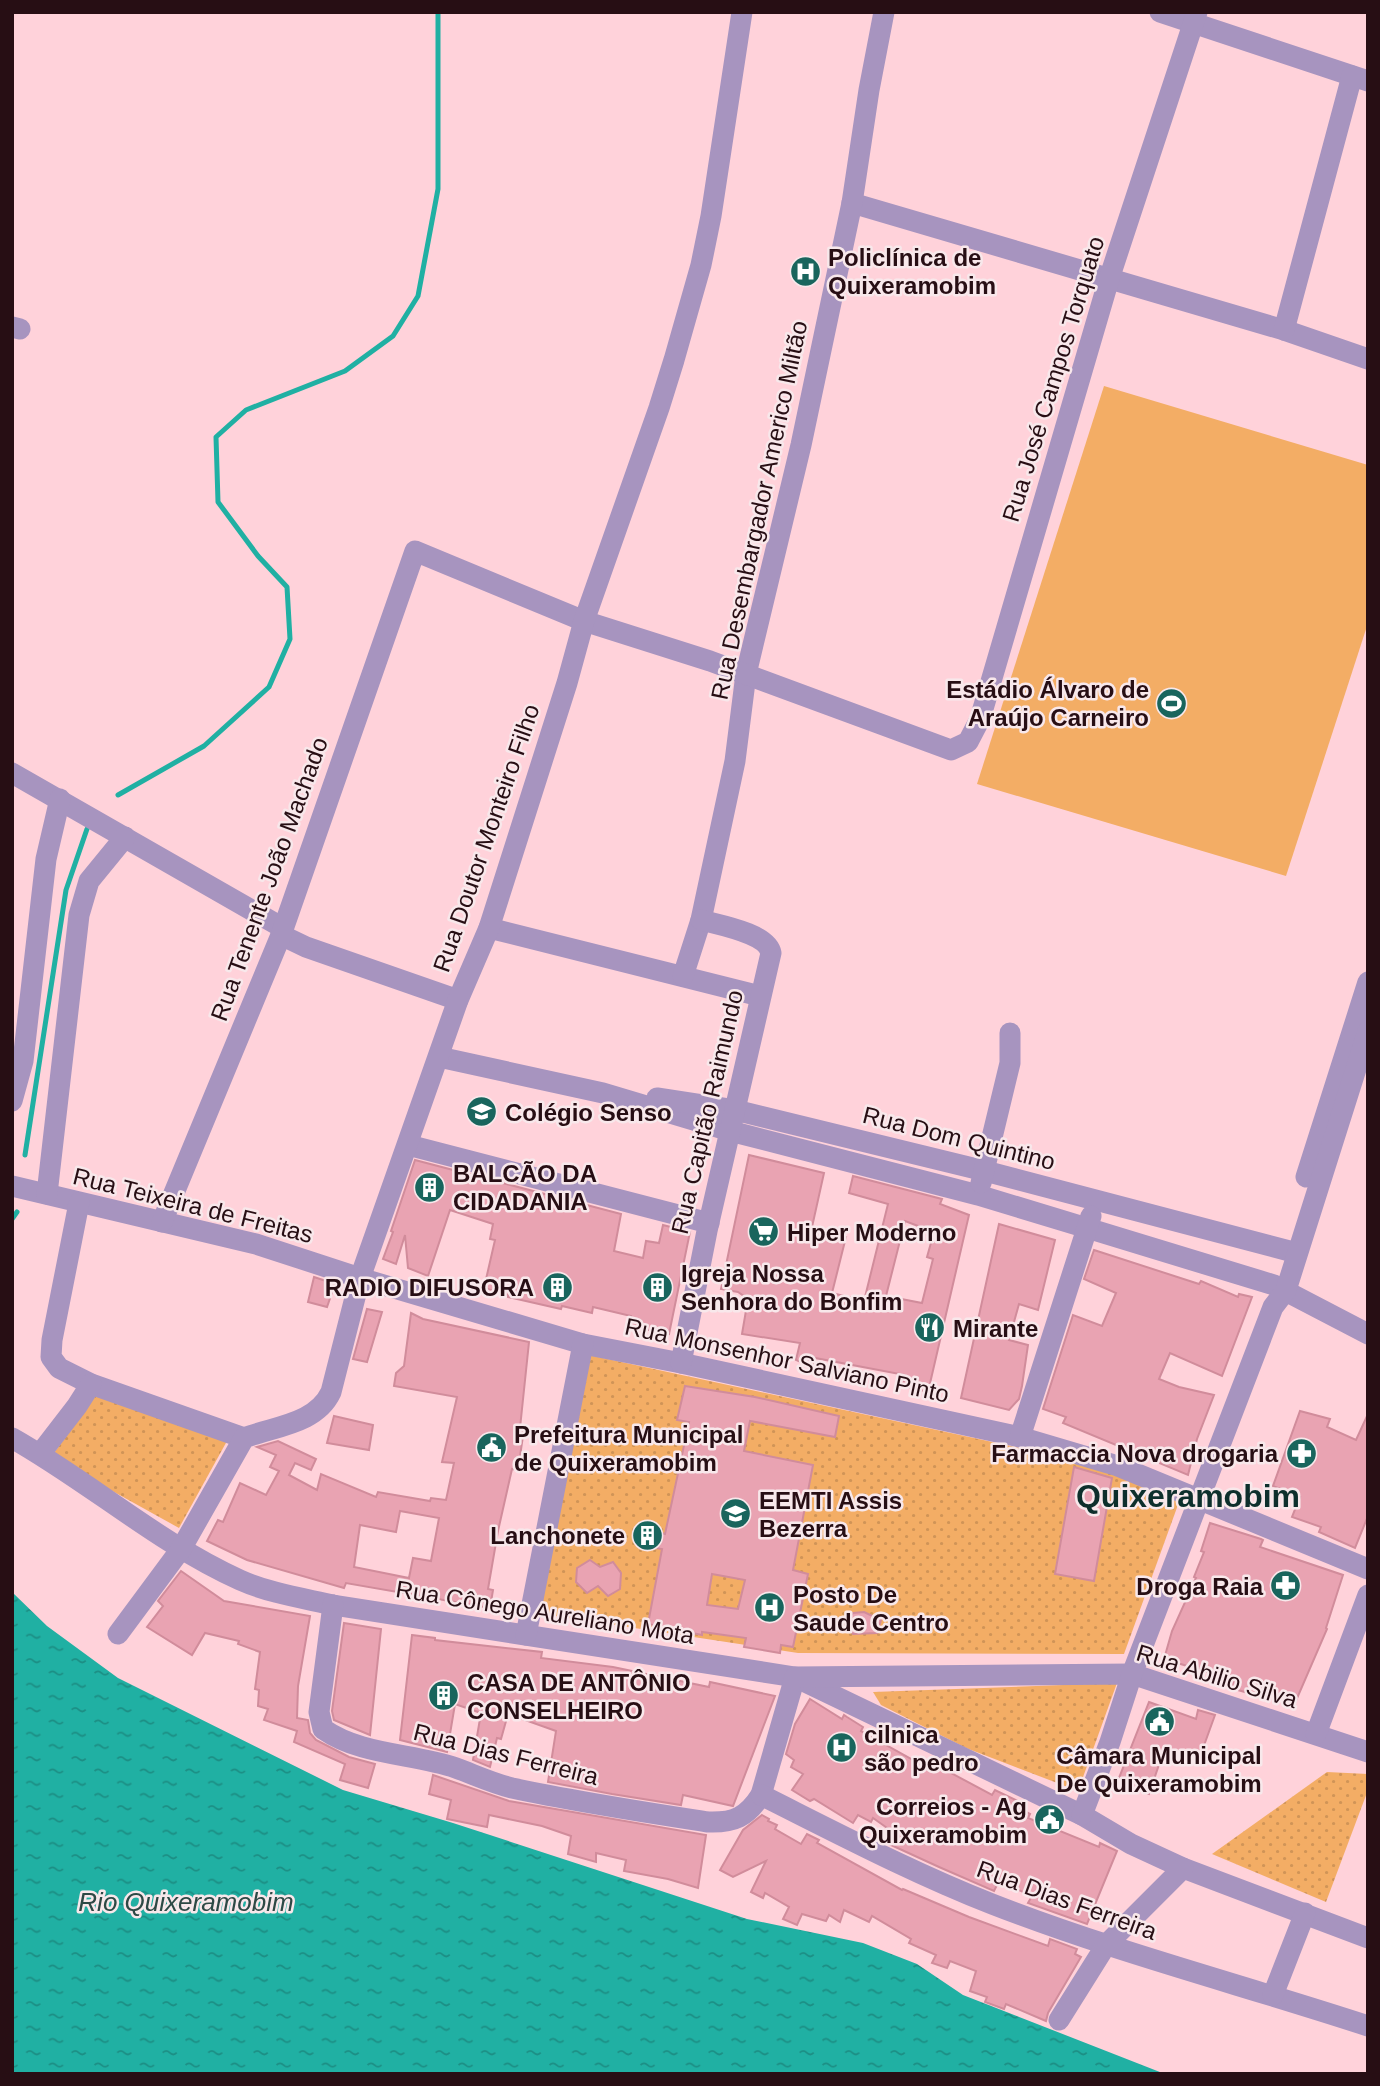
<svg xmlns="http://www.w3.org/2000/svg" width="1380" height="2086" viewBox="0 0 1380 2086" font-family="Helvetica,sans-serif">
<defs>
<pattern id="park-dots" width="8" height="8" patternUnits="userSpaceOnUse" patternTransform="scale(1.75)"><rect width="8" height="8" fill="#f3ad65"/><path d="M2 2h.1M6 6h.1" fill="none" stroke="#d09457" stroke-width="1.8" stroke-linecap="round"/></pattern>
<pattern id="water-ripples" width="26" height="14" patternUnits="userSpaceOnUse" patternTransform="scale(1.75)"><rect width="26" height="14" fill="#20b0a3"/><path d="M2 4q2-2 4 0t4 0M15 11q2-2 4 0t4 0" fill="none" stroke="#1c8e84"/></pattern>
</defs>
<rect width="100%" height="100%" fill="#ffd2da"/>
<g fill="url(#park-dots)">
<path d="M589,1355L1122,1470L1179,1502L1124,1654L798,1653L536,1613Z"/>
<path d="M97,1394L227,1441L179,1528L51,1457Z"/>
<path d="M1117,1683L1078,1791L966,1748L881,1705L873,1692Z"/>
<path d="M1327,1772L1368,1774V1790L1326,1902L1212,1854Z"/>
</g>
<path fill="#f3ad65" d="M1104,386L1368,465V623L1286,876L977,784Z"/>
<path fill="url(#water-ripples)" d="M12,1592L47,1626L118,1678L343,1790L453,1823L747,1919L863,1943L917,1964L963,1995L1165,2074H12Z"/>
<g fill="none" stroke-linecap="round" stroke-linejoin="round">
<g stroke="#20b0a3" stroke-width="5">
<path d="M118,795L204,746L269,687L290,639L287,587L258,556L218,502L216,437L246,410L345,371L393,336L418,296L438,189V12"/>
<path d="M25,1155L66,890L87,829"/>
<path d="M12,1219L17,1212"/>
</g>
</g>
<g fill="#e9a3b2" stroke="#d18c9b" stroke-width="2" fill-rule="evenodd">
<path d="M749,1155L824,1173L812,1227L846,1237L832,1293L864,1301L888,1204L849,1193L853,1176L942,1199L940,1204L969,1215L928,1392L903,1386L905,1375L815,1358L812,1367L796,1360L800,1343L742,1334L748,1299L738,1292L721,1289ZM905,1221L934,1232L927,1257L933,1259L922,1303L886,1296Z"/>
<path d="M415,1160L621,1214L614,1251L643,1258L646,1241L659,1243L663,1225L690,1232L669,1334L629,1326L631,1316L593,1307L592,1313L562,1306L561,1309L508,1297V1295L484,1288L495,1240L490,1239L493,1224L450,1210L428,1276L408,1268L405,1235L396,1264L383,1259L393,1232L391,1231Z"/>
<path d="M999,1224L1055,1240L1038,1310L1019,1304L1009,1340L1028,1345L1022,1386L1019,1399L1009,1410L961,1398Z"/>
<path d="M1094,1250L1199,1284L1201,1281L1238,1297L1239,1294L1252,1297L1222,1376L1170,1353L1159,1379L1179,1387L1214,1395L1197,1439L1188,1475L1063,1423L1066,1417L1043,1409L1073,1315L1102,1326L1116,1293L1084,1279Z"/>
<path d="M314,1277L335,1284L327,1307L308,1302Z"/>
<path d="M367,1309L382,1312L367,1362L353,1359Z"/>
<path d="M411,1313L423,1319L529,1342L520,1428L524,1429L518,1470L512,1469L498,1531L488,1589L493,1590L490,1608L346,1583L344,1588L247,1560L207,1541L218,1520L223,1522L240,1483L266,1495L279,1471L270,1467L276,1455L257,1447L278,1441L316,1459L311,1470L295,1463L289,1475L317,1490L321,1474L376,1497L378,1492L430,1501L431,1498L446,1500L454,1463L442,1462L457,1397L394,1386L396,1373L404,1366ZM400,1511L439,1518L431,1561L413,1558L409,1578L354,1567L360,1525L396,1532Z"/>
<path d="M685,1386L755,1397L839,1416L835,1437L750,1421L744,1451L813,1465L793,1570L808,1574L793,1647L781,1645L780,1653L744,1647L746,1638L702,1632V1635L648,1624L662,1549L641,1546L636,1538L643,1528L665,1534L689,1422L677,1420ZM712,1574L745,1580L738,1609L707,1605Z"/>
<path d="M1300,1411L1330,1419L1327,1427L1356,1440L1368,1414V1516L1355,1548L1319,1532L1321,1527L1292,1517L1300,1497L1273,1486Z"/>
<path d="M334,1416L373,1425L369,1450L327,1443Z"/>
<path d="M1074,1467L1112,1478L1094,1581L1055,1574Z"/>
<path d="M1210,1523L1261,1539L1263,1540L1260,1547L1343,1575L1326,1628L1327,1629L1295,1703L1257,1689L1255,1695L1231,1688L1234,1680L1164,1659L1172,1631L1196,1578L1194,1577L1204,1552L1201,1551Z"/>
<path d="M590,1560L600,1567L613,1562L621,1573L620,1589L608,1596L598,1586L587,1593L576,1582L577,1568Z"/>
<path d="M181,1571L224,1601L310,1616L298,1686L297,1718L308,1720L310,1733L316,1740L349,1757L375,1764L368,1788L340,1780L345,1764L294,1742L297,1731L264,1720L268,1709L258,1706L259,1690L255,1689L260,1652L238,1644L239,1641L205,1633L192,1655L147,1627L163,1606L158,1601Z"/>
<path d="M864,1612L881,1620L877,1633L853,1634L844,1623L853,1613Z"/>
<path d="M344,1623L381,1629L370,1735L334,1720L332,1711Z"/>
<path d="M412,1635L435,1638V1640L542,1652L541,1658L613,1667L709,1687L710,1682L775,1696L733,1806L683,1795L681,1805L612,1794L548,1782L556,1731L508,1714L501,1739L497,1738L490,1767L473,1760L481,1713L455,1704L447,1752L400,1740Z"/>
<path d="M810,1699L842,1719L844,1715L847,1717L863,1727L861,1731L924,1766L927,1760L992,1795L995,1790L1020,1802L1017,1807L1030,1814L1028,1818L1099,1847L1100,1843L1117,1851L1087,1924L1028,1903L1032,1896L999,1881L994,1891L939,1867L891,1845L897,1835L873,1818L871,1822L858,1815L853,1823L814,1799L810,1801L792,1790L803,1774L791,1767L794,1760L786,1754L795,1724Z"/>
<path d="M1149,1702L1196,1719L1198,1710L1215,1715L1198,1762L1164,1750L1149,1794L1117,1783Z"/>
<path d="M433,1775L509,1801L706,1835L698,1888L668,1879L624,1871L626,1860L596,1853V1862L568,1854L571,1836L542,1826L489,1815L487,1827L447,1819L451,1800L429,1794Z"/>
<path d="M762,1815L769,1819L768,1821L777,1825L775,1829L801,1844L807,1834L819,1840L817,1843L902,1890L903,1889L969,1917L1048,1946L1050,1939L1077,1949L1075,1954L1081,1957L1048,2013L1046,2021L1006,2004L1004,2009L985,2002L987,1997L970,1991L976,1971L950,1961L947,1968L932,1963L936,1955L909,1943L911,1939L872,1916L869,1922L844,1910L840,1922L829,1915L826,1921L802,1914L797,1925L783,1919L789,1907L765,1893L763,1898L751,1892L766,1861L733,1877L720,1870L743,1830Z"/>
</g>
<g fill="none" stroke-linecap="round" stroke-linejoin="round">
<g stroke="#a794bf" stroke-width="21">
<path d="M1160,12L1368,81"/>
<path d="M852,203L1284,330L1368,359"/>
<path d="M12,327L20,329"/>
<path d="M1284,330L1352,76"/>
<path d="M12,773L283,928"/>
<path d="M489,928L760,996"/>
<path d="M281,935L306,947L458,1000"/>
<path d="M683,976L701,920L735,761L746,674L801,445L852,203L869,90L884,12"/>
<path d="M439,1057L603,1093L730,1131L978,1195L1087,1228L1274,1285L1368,1334"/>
<path d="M657,1098L735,1110L985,1171L1297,1253"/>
<path d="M12,1101L23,1061L46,859L60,799"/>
<path d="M408,1145L709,1223"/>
<path d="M1306,1177L1368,982"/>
<path d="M981,1183L1010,1063V1033"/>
<path d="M12,1186L256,1244L360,1278L583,1344L681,1363L1020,1437L1118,1466L1368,1569"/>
<path d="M47,1194L79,915L89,881L125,837"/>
<path d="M79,1203L52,1340L51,1357L59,1368L91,1384L244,1438"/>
<path d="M162,1222L281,935L415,551L584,621L710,661L951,750L968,742L980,719L1109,279L1197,12"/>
<path d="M681,1363L707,1231L771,953C767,933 719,925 701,920"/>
<path d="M1020,1437L1091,1216"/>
<path d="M12,1438C90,1482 158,1543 240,1580C269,1593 302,1598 333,1605L795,1677L1082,1815L1131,1844L1183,1868L1368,1938"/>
<path d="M40,1454L77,1406L91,1384"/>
<path d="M333,1605L319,1712L323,1729C362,1756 413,1753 456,1768C475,1775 492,1783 512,1788C577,1802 643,1812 708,1822C734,1823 747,1817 761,1795L795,1677L1132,1674L1368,1752"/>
<path d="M118,1634L181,1549L244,1438C275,1426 316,1424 331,1392L360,1278L458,1000L489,928L567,683L584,621L659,408L674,360L701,265L711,216L742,12"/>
<path d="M526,1635L583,1344"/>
<path d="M1316,1734L1368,1595"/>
<path d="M761,1795C837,1833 913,1873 992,1904C1115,1952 1243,1985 1368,2026"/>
<path d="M1082,1815L1110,1742L1132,1674L1273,1307L1286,1290L1368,1031"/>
<path d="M1273,1995L1305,1913"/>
<path d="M1059,2020L1106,1945L1183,1868"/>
</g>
</g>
<defs>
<symbol id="hospital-disc" viewBox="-11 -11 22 22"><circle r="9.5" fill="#19655d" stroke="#f8e8eb"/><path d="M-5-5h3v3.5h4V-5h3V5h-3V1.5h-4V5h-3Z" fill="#fff"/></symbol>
<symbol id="stadium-disc" viewBox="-11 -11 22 22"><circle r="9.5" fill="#19655d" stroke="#f8e8eb"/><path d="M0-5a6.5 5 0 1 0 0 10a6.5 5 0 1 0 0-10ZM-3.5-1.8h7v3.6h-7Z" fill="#fff"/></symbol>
<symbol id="school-disc" viewBox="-11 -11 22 22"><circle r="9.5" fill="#19655d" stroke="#f8e8eb"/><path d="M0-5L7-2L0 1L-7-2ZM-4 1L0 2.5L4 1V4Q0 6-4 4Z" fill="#fff"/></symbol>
<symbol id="building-disc" viewBox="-11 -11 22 22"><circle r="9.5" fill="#19655d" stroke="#f8e8eb"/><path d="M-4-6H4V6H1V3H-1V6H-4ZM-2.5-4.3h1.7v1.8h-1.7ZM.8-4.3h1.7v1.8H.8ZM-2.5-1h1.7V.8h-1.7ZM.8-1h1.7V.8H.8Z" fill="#fff"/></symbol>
<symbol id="supermarket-disc" viewBox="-11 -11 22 22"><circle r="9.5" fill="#19655d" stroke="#f8e8eb"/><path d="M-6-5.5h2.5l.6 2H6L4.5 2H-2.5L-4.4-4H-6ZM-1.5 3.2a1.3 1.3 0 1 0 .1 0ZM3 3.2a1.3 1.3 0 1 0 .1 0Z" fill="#fff"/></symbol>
<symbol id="restaurant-disc" viewBox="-11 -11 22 22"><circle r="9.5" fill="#19655d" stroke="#f8e8eb"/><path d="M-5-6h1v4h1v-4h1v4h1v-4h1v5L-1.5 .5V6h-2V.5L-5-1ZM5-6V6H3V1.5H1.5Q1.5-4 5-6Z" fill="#fff"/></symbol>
<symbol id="civic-disc" viewBox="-11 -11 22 22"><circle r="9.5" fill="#19655d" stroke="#f8e8eb"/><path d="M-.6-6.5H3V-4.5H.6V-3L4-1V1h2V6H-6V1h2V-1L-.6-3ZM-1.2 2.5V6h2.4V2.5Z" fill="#fff"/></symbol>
<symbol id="pharmacy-disc" viewBox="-11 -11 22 22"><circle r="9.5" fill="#19655d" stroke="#f8e8eb"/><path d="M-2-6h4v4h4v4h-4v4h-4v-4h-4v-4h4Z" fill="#fff"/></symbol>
</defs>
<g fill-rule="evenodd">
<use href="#hospital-disc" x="788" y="254" width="35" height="35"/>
<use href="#stadium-disc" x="1154" y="686" width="35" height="35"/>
<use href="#school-disc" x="464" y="1094" width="35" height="35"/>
<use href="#building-disc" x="412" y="1170" width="35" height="35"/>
<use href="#supermarket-disc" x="746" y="1214" width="35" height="35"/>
<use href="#building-disc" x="540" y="1270" width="35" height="35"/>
<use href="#building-disc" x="640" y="1270" width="35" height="35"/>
<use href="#restaurant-disc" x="912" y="1310" width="35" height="35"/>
<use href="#civic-disc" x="474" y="1430" width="35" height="35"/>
<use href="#pharmacy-disc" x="1284" y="1436" width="35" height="35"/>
<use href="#school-disc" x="718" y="1496" width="35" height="35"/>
<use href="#building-disc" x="630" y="1518" width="35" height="35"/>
<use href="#pharmacy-disc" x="1268" y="1568" width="35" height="35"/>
<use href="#hospital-disc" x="752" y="1590" width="35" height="35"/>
<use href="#building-disc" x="426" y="1678" width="35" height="35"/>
<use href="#civic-disc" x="1142" y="1704" width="35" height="35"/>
<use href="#hospital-disc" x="824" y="1730" width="35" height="35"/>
<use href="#civic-disc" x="1032" y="1802" width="35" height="35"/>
</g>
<g text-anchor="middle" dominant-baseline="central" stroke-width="5" stroke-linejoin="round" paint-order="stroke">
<g font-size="24" font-weight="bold" fill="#270e14" stroke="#f8e8eb" text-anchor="start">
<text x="828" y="257">Policlínica de<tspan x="828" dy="28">Quixeramobim</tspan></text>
<text x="1149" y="689" text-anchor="end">Estádio Álvaro de<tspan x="1149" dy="28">Araújo Carneiro</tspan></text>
<text x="505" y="1112">Colégio Senso</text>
<text x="453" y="1173">BALCÃO DA<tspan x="453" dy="28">CIDADANIA</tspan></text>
<text x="787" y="1232">Hiper Moderno</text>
<text x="681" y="1273">Igreja Nossa<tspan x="681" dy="28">Senhora do Bonfim</tspan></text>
<text x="534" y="1287" text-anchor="end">RADIO DIFUSORA</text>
<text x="953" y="1328">Mirante</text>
<text x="514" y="1434">Prefeitura Municipal<tspan x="514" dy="28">de Quixeramobim</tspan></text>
<text x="1278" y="1453" text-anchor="end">Farmaccia Nova drogaria</text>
<text x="759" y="1500">EEMTI Assis<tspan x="759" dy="28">Bezerra</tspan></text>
<text x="625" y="1535" text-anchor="end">Lanchonete</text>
<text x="1263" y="1586" text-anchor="end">Droga Raia</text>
<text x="793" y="1594">Posto De<tspan x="793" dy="28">Saude Centro</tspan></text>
<text x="467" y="1682">CASA DE ANTÔNIO<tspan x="467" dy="28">CONSELHEIRO</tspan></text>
<text x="864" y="1734">cilnica<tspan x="864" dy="28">são pedro</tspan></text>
<text x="1159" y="1755" text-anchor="middle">Câmara Municipal<tspan x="1159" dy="28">De Quixeramobim</tspan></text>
<text x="1027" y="1806" text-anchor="end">Correios - Ag<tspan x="1027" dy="28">Quixeramobim</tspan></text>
</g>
<g font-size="24" fill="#270e14" stroke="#f8e8eb">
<text transform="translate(1053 379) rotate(-73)">Rua José Campos Torquato</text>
<text transform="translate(759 510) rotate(-78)">Rua Desembargador Americo Miltão</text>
<text transform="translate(486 838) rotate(-71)">Rua Doutor Monteiro Filho</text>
<text transform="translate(269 879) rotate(-70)">Rua Tenente João Machado</text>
<text transform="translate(707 1112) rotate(-77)">Rua Capitão Raimundo</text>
<text transform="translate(959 1138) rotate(14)">Rua Dom Quintino</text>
<text transform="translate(193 1205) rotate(14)">Rua Teixeira de Freitas</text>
<text transform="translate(787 1360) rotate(12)">Rua Monsenhor Salviano Pinto</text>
<text transform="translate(545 1612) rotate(9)">Rua Cônego Aureliano Mota</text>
<text transform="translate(1217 1676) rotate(17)">Rua Abilio Silva</text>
<text transform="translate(506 1754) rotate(14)">Rua Dias Ferreira</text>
<text transform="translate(1067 1900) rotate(20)">Rua Dias Ferreira</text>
</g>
<g font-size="26" font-style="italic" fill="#2d4945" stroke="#f8e8eb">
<text x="186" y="1902">Rio Quixeramobim</text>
</g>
<g font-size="32" font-weight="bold" fill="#0d2f2c" stroke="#f8e8eb">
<text x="1188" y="1496">Quixeramobim</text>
</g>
</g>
<rect width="1380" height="2086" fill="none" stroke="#270e14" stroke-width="28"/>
</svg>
